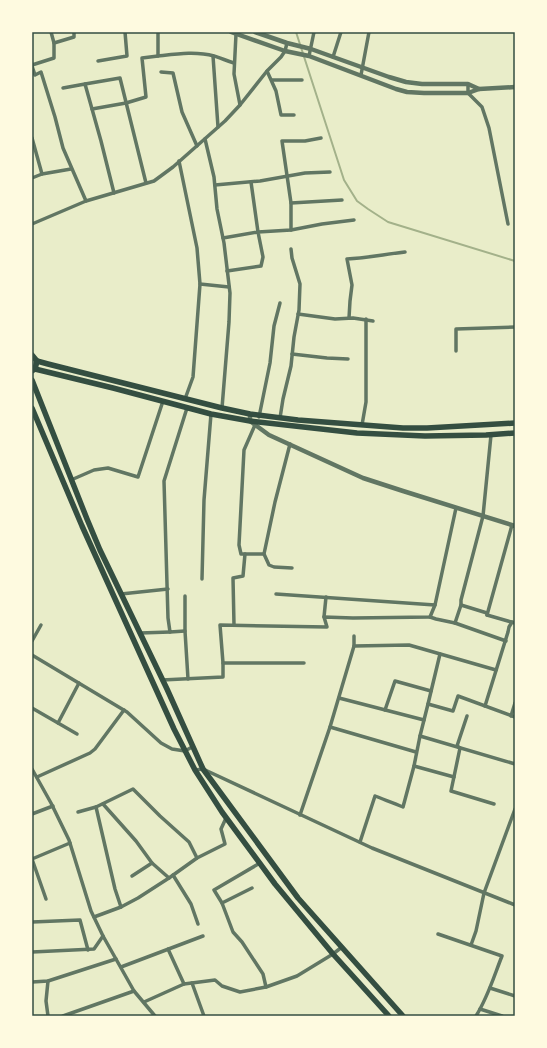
<svg xmlns="http://www.w3.org/2000/svg" width="547" height="1048" viewBox="0 0 547 1048" font-family="Overpass,sans-serif">
<rect width="100%" height="100%" fill="#e9edc9"/>
<g fill="none" stroke-linecap="round" stroke-linejoin="round">
<path stroke="#a3b18a" stroke-width="2" d="M296,32L344,180L357,201L368,209L388,222L515,261"/>
<g stroke="#617663" stroke-width="3.5">
<path d="M51,32L54,43"/>
<path d="M158,32V56C176,54 196,51 214,56C221,58 227,61 234,63"/>
<path d="M236,34L234,74L240,105"/>
<path d="M213,56L218,127"/>
<path d="M309,56L314,32"/>
<path d="M333,57L341,32"/>
<path d="M98,61L127,56L125,32"/>
<path d="M32,65L54,58V43L74,37V32"/>
<path d="M32,66L35,75L41,72L55,117L63,148L86,201"/>
<path d="M267,71L276,91L281,115H294"/>
<path d="M161,72L173,73L182,112L197,146"/>
<path d="M361,75L369,32"/>
<path d="M272,80H302"/>
<path d="M85,84L120,78L146,183"/>
<path d="M468,84V93L482,107L489,128L508,224"/>
<path d="M63,88L85,84L101,141L114,193"/>
<path d="M92,109L126,103L146,97L142,58L158,56"/>
<path d="M32,138L42,174L71,169"/>
<path d="M205,139L214,177L217,209L224,243L230,293L229,322L222,408"/>
<path d="M179,161L197,248L200,284L229,287"/>
<path d="M32,178L42,174"/>
<path d="M215,185L260,181L305,173L330,172"/>
<path d="M291,203L342,200"/>
<path d="M32,224L86,201L154,181L173,167L225,121L240,105L267,71L281,57L285,51L287,43"/>
<path d="M291,230L322,224L354,220"/>
<path d="M223,238L258,232L251,182"/>
<path d="M227,271L261,266L263,257L258,232L291,230V203L282,141H305L321,138"/>
<path d="M298,314L335,319L353,318L373,321"/>
<path d="M349,318L350,301L352,285L347,259C367,258 386,254 405,252"/>
<path d="M456,351V329L515,327"/>
<path d="M292,354L327,358L348,359"/>
<path d="M185,399L193,377L200,284"/>
<path d="M259,417L270,363L274,326L280,303"/>
<path d="M280,418L283,399L291,366L294,337L299,310L300,284L292,258L291,249"/>
<path d="M255,425L244,450L239,545L241,554H264"/>
<path d="M362,425L366,402V319"/>
<path d="M290,444L275,502L264,554L269,565L274,567L292,568"/>
<path d="M71,480L94,470L108,468L138,477L163,401"/>
<path d="M512,525L487,615L515,623"/>
<path d="M202,579L204,500L211,414"/>
<path d="M121,594L168,589"/>
<path d="M276,594L435,605L456,508"/>
<path d="M185,596V631L188,679"/>
<path d="M461,605L487,613V615"/>
<path d="M324,617L326,597"/>
<path d="M430,617L436,619L455,623L506,641"/>
<path d="M455,623L461,605V600L483,516L491,435"/>
<path d="M234,625L233,578L243,576L245,554"/>
<path d="M185,631L170,632L168,618L164,481L187,408"/>
<path d="M140,633L170,632"/>
<path d="M354,636V646"/>
<path d="M32,641L41,625"/>
<path d="M32,655L127,712L161,743L172,749L185,751L192,747"/>
<path d="M223,663L220,625L327,627L324,617L353,618L430,617L435,605"/>
<path d="M162,680L223,677V663H304"/>
<path d="M339,698L424,720"/>
<path d="M428,704L440,654"/>
<path d="M485,706L508,632L509,627L512,622"/>
<path d="M32,708L58,723L79,683"/>
<path d="M385,710L395,681L431,691"/>
<path d="M467,716L457,746L460,748L451,791L494,804"/>
<path d="M511,716L515,703"/>
<path d="M515,717L458,696L453,711L428,704L420,736L515,764"/>
<path d="M58,723L77,734"/>
<path d="M330,727L354,646L409,645L496,670"/>
<path d="M414,766L420,736"/>
<path d="M32,769L51,803L69,840L91,911L103,936L134,991L155,1016"/>
<path d="M195,770L203,769L372,848L515,905"/>
<path d="M37,777L90,753L95,749L124,710"/>
<path d="M103,804L136,841L152,863L169,878"/>
<path d="M96,807L115,889L121,907"/>
<path d="M78,812L96,807L133,789L160,816L189,842L197,858"/>
<path d="M32,814L53,806"/>
<path d="M300,815L330,727L416,752"/>
<path d="M360,842L375,796C385,800 394,803 403,807L414,766L454,777"/>
<path d="M173,875L191,904L198,924"/>
<path d="M132,876L152,863"/>
<path d="M252,888L222,903L233,932L242,942L263,974L266,987"/>
<path d="M46,899L32,859L70,843"/>
<path d="M222,903L214,890L260,863"/>
<path d="M94,917L121,907L138,898L169,878L197,858L225,844L221,829L226,818"/>
<path d="M32,922L80,920L88,950"/>
<path d="M438,934L502,956C494,976 488,997 476,1016"/>
<path d="M471,945L476,931L484,893L515,809"/>
<path d="M168,949L184,984"/>
<path d="M32,952L94,949L103,936"/>
<path d="M121,967L203,936"/>
<path d="M32,982L48,981L116,959"/>
<path d="M192,983L204,1016"/>
<path d="M490,988L515,996"/>
<path d="M144,1002L184,984L215,980L222,986L240,992L266,987L297,976L333,954L342,947"/>
<path d="M480,1009L502,1016"/>
<path d="M48,1016L46,1001L48,981"/>
<path d="M63,1016L134,991"/>
</g>
<g stroke="#617663" stroke-width="4.5">
<path d="M231,32L285,51L309,56L396,89L407,92L424,93H468L479,89L515,87"/>
<path d="M255,32L287,43L311,49L389,77L406,82L422,84H468L479,89"/>
<path d="M250,414V421L269,435L363,478L403,491L515,526"/>
</g>
<g stroke="#344e41" stroke-width="5.5">
<path d="M32,355L37,361L48,364L222,408L250,414L298,420L403,428H427L515,423"/>
<path d="M35,369L113,388L211,414L250,421L357,433L425,436L486,435L515,433"/>
<path d="M32,371L35,369L37,361"/>
<path d="M32,380L87,519L100,550L167,689L203,769L298,898L403,1016"/>
<path d="M32,408L82,526L174,729L195,770L222,812L275,884L333,954L389,1016"/>
</g>
</g>
<rect width="547" height="1048" fill="none" stroke="#fefae0" stroke-width="66"/>
<rect x="33" y="33" width="481" height="982" fill="none" stroke="#344e41" stroke-width="1.5"/>
</svg>
